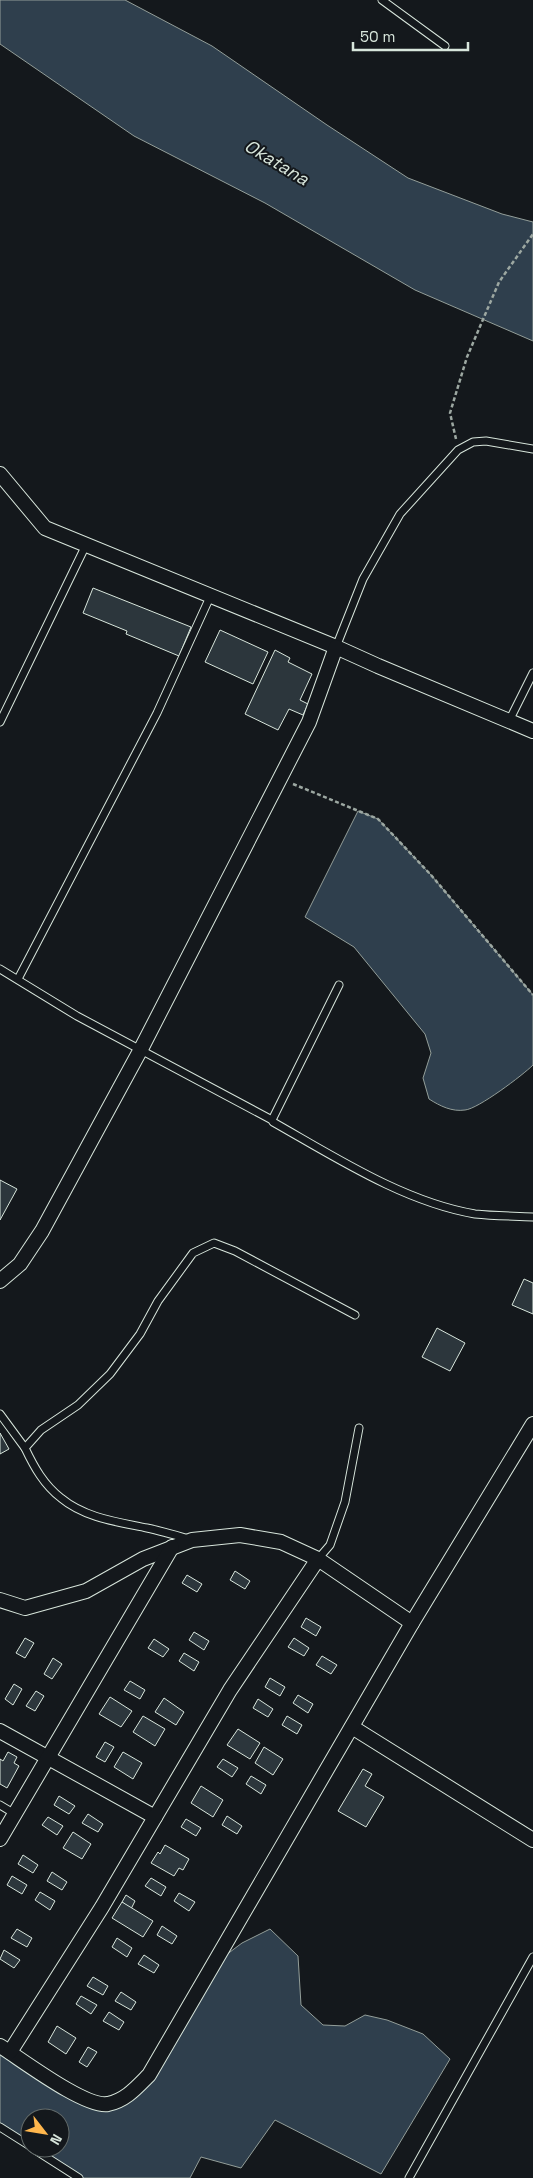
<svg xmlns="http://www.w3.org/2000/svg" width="533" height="2178" viewBox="0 0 533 2178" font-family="'Space Grotesk',sans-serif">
<rect width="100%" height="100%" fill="#14181c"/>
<g fill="#2f3f4d" stroke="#939e99">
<path d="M0,0H125L212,46L327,125L408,178L502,214L533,222V341L415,290L265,203L134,136L0,44Z"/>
<path d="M358,811L378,819L431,875L533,995V1065C523,1075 478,1109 465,1110C452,1112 440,1106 429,1099L423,1078L431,1053L425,1034L354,947L305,917Z"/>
<path d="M270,1929L298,1956L301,2005L323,2025L345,2026L365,2015L387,2020L423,2034L450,2059L381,2174L275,2120L241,2168L201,2157L190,2178H79L32,2148H60V2118H30V2146L0,2127V2048L107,2104L128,2097L214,1964L242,1943Z"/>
</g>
<g fill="#2c363c" stroke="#d8e6dc">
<path d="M93,588L191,627L179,656L126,634L127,631L83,613Z"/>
<path d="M220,630L268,652L253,684L205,662Z"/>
<path d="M275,650L290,658L288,662L312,674L300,700L308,704L303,715L289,709L278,730L245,714Z"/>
<path d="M0,1180L17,1189L0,1220Z"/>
<path d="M524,1279L533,1283V1314L512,1305Z"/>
<path d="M437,1328L465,1343L450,1371L422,1357Z"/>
<path d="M0,1433L9,1449L0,1454Z"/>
<path d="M235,1571L250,1581L245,1589L230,1580Z"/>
<path d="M187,1575L202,1584L197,1592L182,1583Z"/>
<path d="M306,1618L321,1627L316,1636L301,1627Z"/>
<path d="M194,1632L209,1641L204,1650L189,1640Z"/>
<path d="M25,1638L34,1643L25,1658L16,1653Z"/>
<path d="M294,1638L309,1648L304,1656L288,1647Z"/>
<path d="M154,1639L169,1649L163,1657L148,1648Z"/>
<path d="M184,1653L199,1662L194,1671L179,1661Z"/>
<path d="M322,1656L337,1665L331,1674L316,1665Z"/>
<path d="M53,1658L62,1664L52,1679L44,1674Z"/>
<path d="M270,1678L285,1687L280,1696L265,1687Z"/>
<path d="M130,1681L145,1690L140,1699L124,1690Z"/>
<path d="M14,1684L22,1689L13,1705L5,1699Z"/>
<path d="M36,1691L44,1696L35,1711L26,1706Z"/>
<path d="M298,1695L313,1704L308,1713L293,1703Z"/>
<path d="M110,1697L132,1711L121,1727L99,1714Z"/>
<path d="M164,1698L184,1712L176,1725L155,1712Z"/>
<path d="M258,1699L273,1709L268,1717L253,1708Z"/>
<path d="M143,1716L165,1729L155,1746L133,1732Z"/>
<path d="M287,1716L302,1725L297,1734L282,1725Z"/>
<path d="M238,1729L260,1743L250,1759L227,1745Z"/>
<path d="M105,1742L114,1747L105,1762L96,1757Z"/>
<path d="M264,1747L283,1759L273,1775L255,1763Z"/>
<path d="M8,1752L17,1757L14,1763L19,1766L7,1788L0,1784V1759L3,1761Z"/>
<path d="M123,1752L142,1763L133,1779L114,1767Z"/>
<path d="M223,1759L238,1768L232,1777L217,1767Z"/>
<path d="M363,1769L372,1774L365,1786L384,1797L366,1827L338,1811Z"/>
<path d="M251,1776L266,1785L261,1794L246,1784Z"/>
<path d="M201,1786L223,1800L213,1817L191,1803Z"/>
<path d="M59,1796L75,1806L69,1814L54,1805Z"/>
<path d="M88,1814L103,1824L98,1832L82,1823Z"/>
<path d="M227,1816L242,1826L237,1834L222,1825Z"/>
<path d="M48,1817L63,1826L57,1835L42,1825Z"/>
<path d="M186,1819L201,1828L196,1836L181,1827Z"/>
<path d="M73,1832L91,1844L82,1859L63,1848Z"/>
<path d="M165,1845L189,1859L183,1870L179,1868L174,1876L151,1863L158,1852L160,1854Z"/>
<path d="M23,1855L38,1865L33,1873L18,1864Z"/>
<path d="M52,1872L67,1882L62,1890L47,1881Z"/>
<path d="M12,1876L27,1885L22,1894L7,1885Z"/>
<path d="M151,1878L166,1887L161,1896L145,1886Z"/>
<path d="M40,1892L55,1901L50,1910L35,1900Z"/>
<path d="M179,1893L195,1902L189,1911L174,1901Z"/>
<path d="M126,1895L135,1901L131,1909L122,1902Z"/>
<path d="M122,1902L153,1921L143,1937L112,1918Z"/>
<path d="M162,1926L177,1936L172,1944L157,1935Z"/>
<path d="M17,1929L32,1938L27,1947L11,1938Z"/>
<path d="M117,1938L132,1948L127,1957L112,1947Z"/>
<path d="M4,1950L20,1960L14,1968L0,1959Z"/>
<path d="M144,1955L159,1965L154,1973L138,1964Z"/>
<path d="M93,1977L108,1986L103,1995L87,1986Z"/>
<path d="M121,1992L136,2002L131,2010L115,2001Z"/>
<path d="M81,1996L97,2005L91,2014L76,2004Z"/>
<path d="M109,2012L124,2022L119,2030L103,2021Z"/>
<path d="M57,2026L76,2038L66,2054L48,2042Z"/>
<path d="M88,2047L97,2052L87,2067L79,2062Z"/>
</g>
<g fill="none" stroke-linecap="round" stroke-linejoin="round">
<defs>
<g id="lane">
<path d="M382,0L445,46"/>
<path d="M336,647L363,579L400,514L458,450L473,442L486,441L533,449"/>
<path d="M509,721L533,673"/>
<path d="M0,722L86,545"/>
<path d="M0,969L77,1016L272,1120L273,1122C335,1157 404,1202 475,1214C494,1216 514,1216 533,1217"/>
<path d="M18,979L157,713L210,597"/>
<path d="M272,1120L339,985"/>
<path d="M0,1414L25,1448"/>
<path d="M189,1539C175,1535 161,1531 147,1528C118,1522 85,1518 61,1498C44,1485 34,1467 25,1448L41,1430L78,1405L110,1374L140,1334L158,1301L193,1253L214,1243L235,1251L355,1315"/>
<path d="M318,1559L330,1545L345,1502L359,1428"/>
<path d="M0,1805L15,1814"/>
<path d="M0,2127L30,2146"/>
<path d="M32,2148L79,2178"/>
<path d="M409,2178L533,1957"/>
</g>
<g id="street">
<path d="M0,474L45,528L336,647L378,666L533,731"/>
<path d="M0,1281L20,1264L42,1231L141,1049L309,722L336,647"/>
<path d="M0,1600L25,1608L86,1591L143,1559L192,1540L240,1535L281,1542L318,1559L412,1623"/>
<path d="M352,1727L533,1840"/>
<path d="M0,1731L155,1817"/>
<path d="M0,1839L172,1547"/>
<path d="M0,2046C21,2059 85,2108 108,2104C126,2100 136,2088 149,2075L412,1623L533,1424"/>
<path d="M10,2052L102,1907L230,1690L318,1559"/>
</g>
</defs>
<use href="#lane" stroke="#d8e6dc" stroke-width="9"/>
<use href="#street" stroke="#d8e6dc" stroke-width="16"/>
<g stroke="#9da8a2" stroke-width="2.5" stroke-dasharray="4 2.5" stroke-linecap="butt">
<path d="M456,439L450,413L467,357L499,282L533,234"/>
<path d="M293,784L378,819L431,875L533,995"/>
</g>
<use href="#lane" stroke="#14181c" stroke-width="7"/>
<use href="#street" stroke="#14181c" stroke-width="14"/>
</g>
<g text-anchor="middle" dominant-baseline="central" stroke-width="4" stroke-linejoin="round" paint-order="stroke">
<g font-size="18" font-style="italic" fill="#d8e6dc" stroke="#14181c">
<text transform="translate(277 162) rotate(31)">Okatana</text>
</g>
</g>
<g transform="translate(45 2133) rotate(121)"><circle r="24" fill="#14181c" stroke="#626a69"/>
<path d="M0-4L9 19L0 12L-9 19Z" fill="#ffb74d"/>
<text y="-8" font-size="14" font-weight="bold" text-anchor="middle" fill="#d8e6dc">N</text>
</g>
<path d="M353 42v8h115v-8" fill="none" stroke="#d8e6dc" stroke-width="2.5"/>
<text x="360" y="42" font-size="15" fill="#d8e6dc" stroke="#14181c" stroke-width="4" paint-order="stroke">50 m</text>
</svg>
